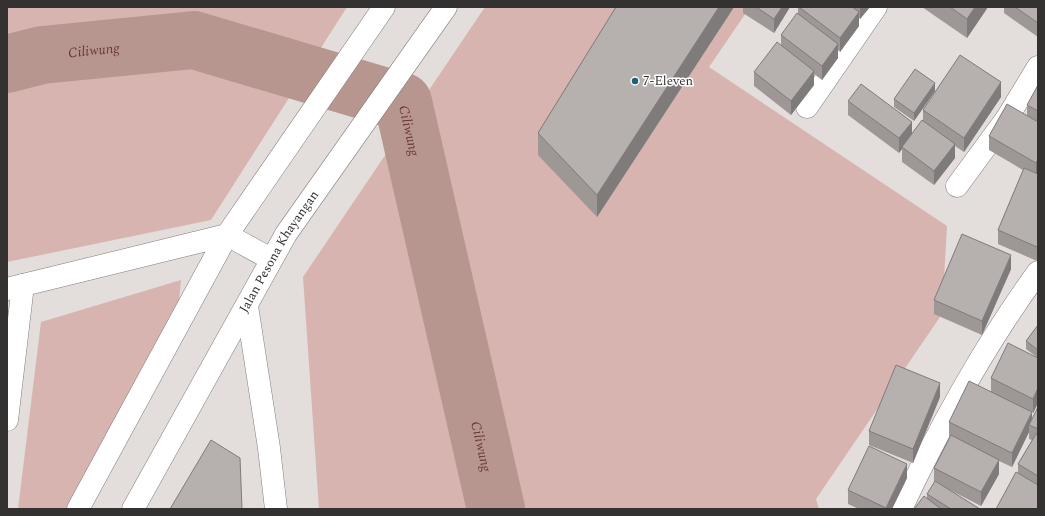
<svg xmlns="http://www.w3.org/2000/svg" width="1045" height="516" viewBox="0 0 1045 516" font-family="Spectral,serif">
<rect width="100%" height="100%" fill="#e3dddc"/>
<g fill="#d7b4af">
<path d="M7,7H347L211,220L7,262Z"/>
<path d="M485,7H750L709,67L947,226L942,314L816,499L819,509H319L303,277Z"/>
<path d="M181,280L178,310L70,509H18L41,322Z"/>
</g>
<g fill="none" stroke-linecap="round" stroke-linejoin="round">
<path stroke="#b89690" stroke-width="58" id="s1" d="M7,64L42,55L194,40L403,102L496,509"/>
<defs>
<g id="minor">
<path d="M807,107L876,7"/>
<path d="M957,186L1007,118L1038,67"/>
<path d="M7,289L227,235L271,259"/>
<path d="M247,306L269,448L276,509"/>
<path d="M7,420L23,285"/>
<path d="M78,509L227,235L384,7"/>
<path id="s2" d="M133,509L286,234L446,7"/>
<path d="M901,509C940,426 984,346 1038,272"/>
</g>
</defs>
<use href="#minor" stroke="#827c7b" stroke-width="23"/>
<use href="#minor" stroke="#fff" stroke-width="22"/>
</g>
<g fill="#9d9796">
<path d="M616,7H734L597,217L538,155V133Z"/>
<path d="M743,7H790L774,33L743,13Z"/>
<path d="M798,7H870L860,19L859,18V26L840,52L838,50V58L822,80L814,74V85L791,115L754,86V72L781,45V35L798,14Z"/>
<path d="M922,7H988L967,38Z"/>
<path d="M1004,7H1038V37L1004,13Z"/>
<path d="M1038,85V259L1037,261L998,244V230L1023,170L989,150V136L1027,116V105Z"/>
<path d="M935,91L914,121L894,107V99Z"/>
<path d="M1001,97L964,152L955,146V158L934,185L902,162V149L899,153L848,115V101L912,134L923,121V110Z"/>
<path d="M1011,269L982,335L934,314V300Z"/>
<path d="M1038,325V358L1026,349V341Z"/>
<path d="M1038,358V403L1033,413L1032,412V419L1038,407V509L1018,474V464L1032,440L1029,439V432L1012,467L999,461V474L981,506L946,488L980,509H914L927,499V494L935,482H934V468L950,437L949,436V422L991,392V378Z"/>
<path d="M940,397L913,463L869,445V431Z"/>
<path d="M907,478L892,509H859L848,504V490Z"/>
</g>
<g fill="#7f7b7a">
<path d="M719,7H734L597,217V195Z"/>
<path d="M782,7H790L774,33V19Z"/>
<path d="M860,7H870L860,19Z"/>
<path d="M975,7H988L967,38V19Z"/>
<path d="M859,12V26L840,52V38Z"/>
<path d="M838,44V58L822,80V66Z"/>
<path d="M814,71V85L791,115V101Z"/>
<path d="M1001,82V97L964,152V138Z"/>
<path d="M935,83V91L914,121V113Z"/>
<path d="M912,122V136L902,147V149L899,153V138Z"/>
<path d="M955,144V158L934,185V171Z"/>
<path d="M1038,159V173L1036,177V163Z"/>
<path d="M1038,245V259L1037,261V247Z"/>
<path d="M1011,255V269L982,335V321Z"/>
<path d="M940,383V397L913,463V449Z"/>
<path d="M1038,388V403L1033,413V399Z"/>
<path d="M1032,412V426L1029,425V432L1012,467V453Z"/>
<path d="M999,460V474L981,506V492Z"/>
<path d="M907,464V478L892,509H886V508Z"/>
</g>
<g fill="#b6b0af" stroke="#7f7b7a">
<path d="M616,7H719L597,195L538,133Z"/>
<path d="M756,7H782L774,19Z"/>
<path d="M799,7H852L859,12L840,38Z"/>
<path d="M950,7H975L967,19Z"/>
<path d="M1015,7H1038V23Z"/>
<path d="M797,13L838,44L822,66L781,35Z"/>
<path d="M777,42L814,71L791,101L754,72Z"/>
<path d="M960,55L1001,82L964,138L923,110Z"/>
<path d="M915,69L935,83L914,113L894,99Z"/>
<path d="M861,84L912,122L899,138L848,101Z"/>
<path d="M1038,85V111L1027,105Z"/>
<path d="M1007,104L1038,122V159L1036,163L989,136Z"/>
<path d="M922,120L955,144L934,171L902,147Z"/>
<path d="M1024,168L1038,174V245L1037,247L998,230Z"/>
<path d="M962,234L1011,255L982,321L934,300Z"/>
<path d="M1038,325V350L1026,341Z"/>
<path d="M1008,343L1038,358V388L1033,399L991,378Z"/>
<path d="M896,365L940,383L913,449L869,431Z"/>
<path d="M969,381L1032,412L1012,453L949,422Z"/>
<path d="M1038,407V429L1029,425Z"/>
<path d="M1036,434L1038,435V476L1018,464Z"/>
<path d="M951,435L999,460L981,492L934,468Z"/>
<path d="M211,440L240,458L242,509H170Z"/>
<path d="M869,446L907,464L886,508L848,490Z"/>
<path d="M1016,472L1038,485V509H996Z"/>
<path d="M935,481L980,509H951L927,494Z"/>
<path d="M924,496L941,509H914Z"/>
</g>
<circle fill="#1c6372" stroke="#fff" stroke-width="1.5" cx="635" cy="81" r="4"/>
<g text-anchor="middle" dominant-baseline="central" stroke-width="3" stroke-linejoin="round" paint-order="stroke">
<g font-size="13" fill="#343131" stroke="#fff" text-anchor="start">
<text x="643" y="81">7-Eleven</text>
</g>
<g font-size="13" fill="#343131" stroke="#fff">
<text stroke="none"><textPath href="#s2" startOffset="296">Jalan Pesona Khayangan</textPath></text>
</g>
<g font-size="14" font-style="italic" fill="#6b3933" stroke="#fff">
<text stroke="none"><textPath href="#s1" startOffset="88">Ciliwung</textPath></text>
<text stroke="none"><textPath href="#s1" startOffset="436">Ciliwung</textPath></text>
<text stroke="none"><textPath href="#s1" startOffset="760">Ciliwung</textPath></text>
</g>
</g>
<rect width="1045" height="516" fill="none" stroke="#343131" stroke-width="16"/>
</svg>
